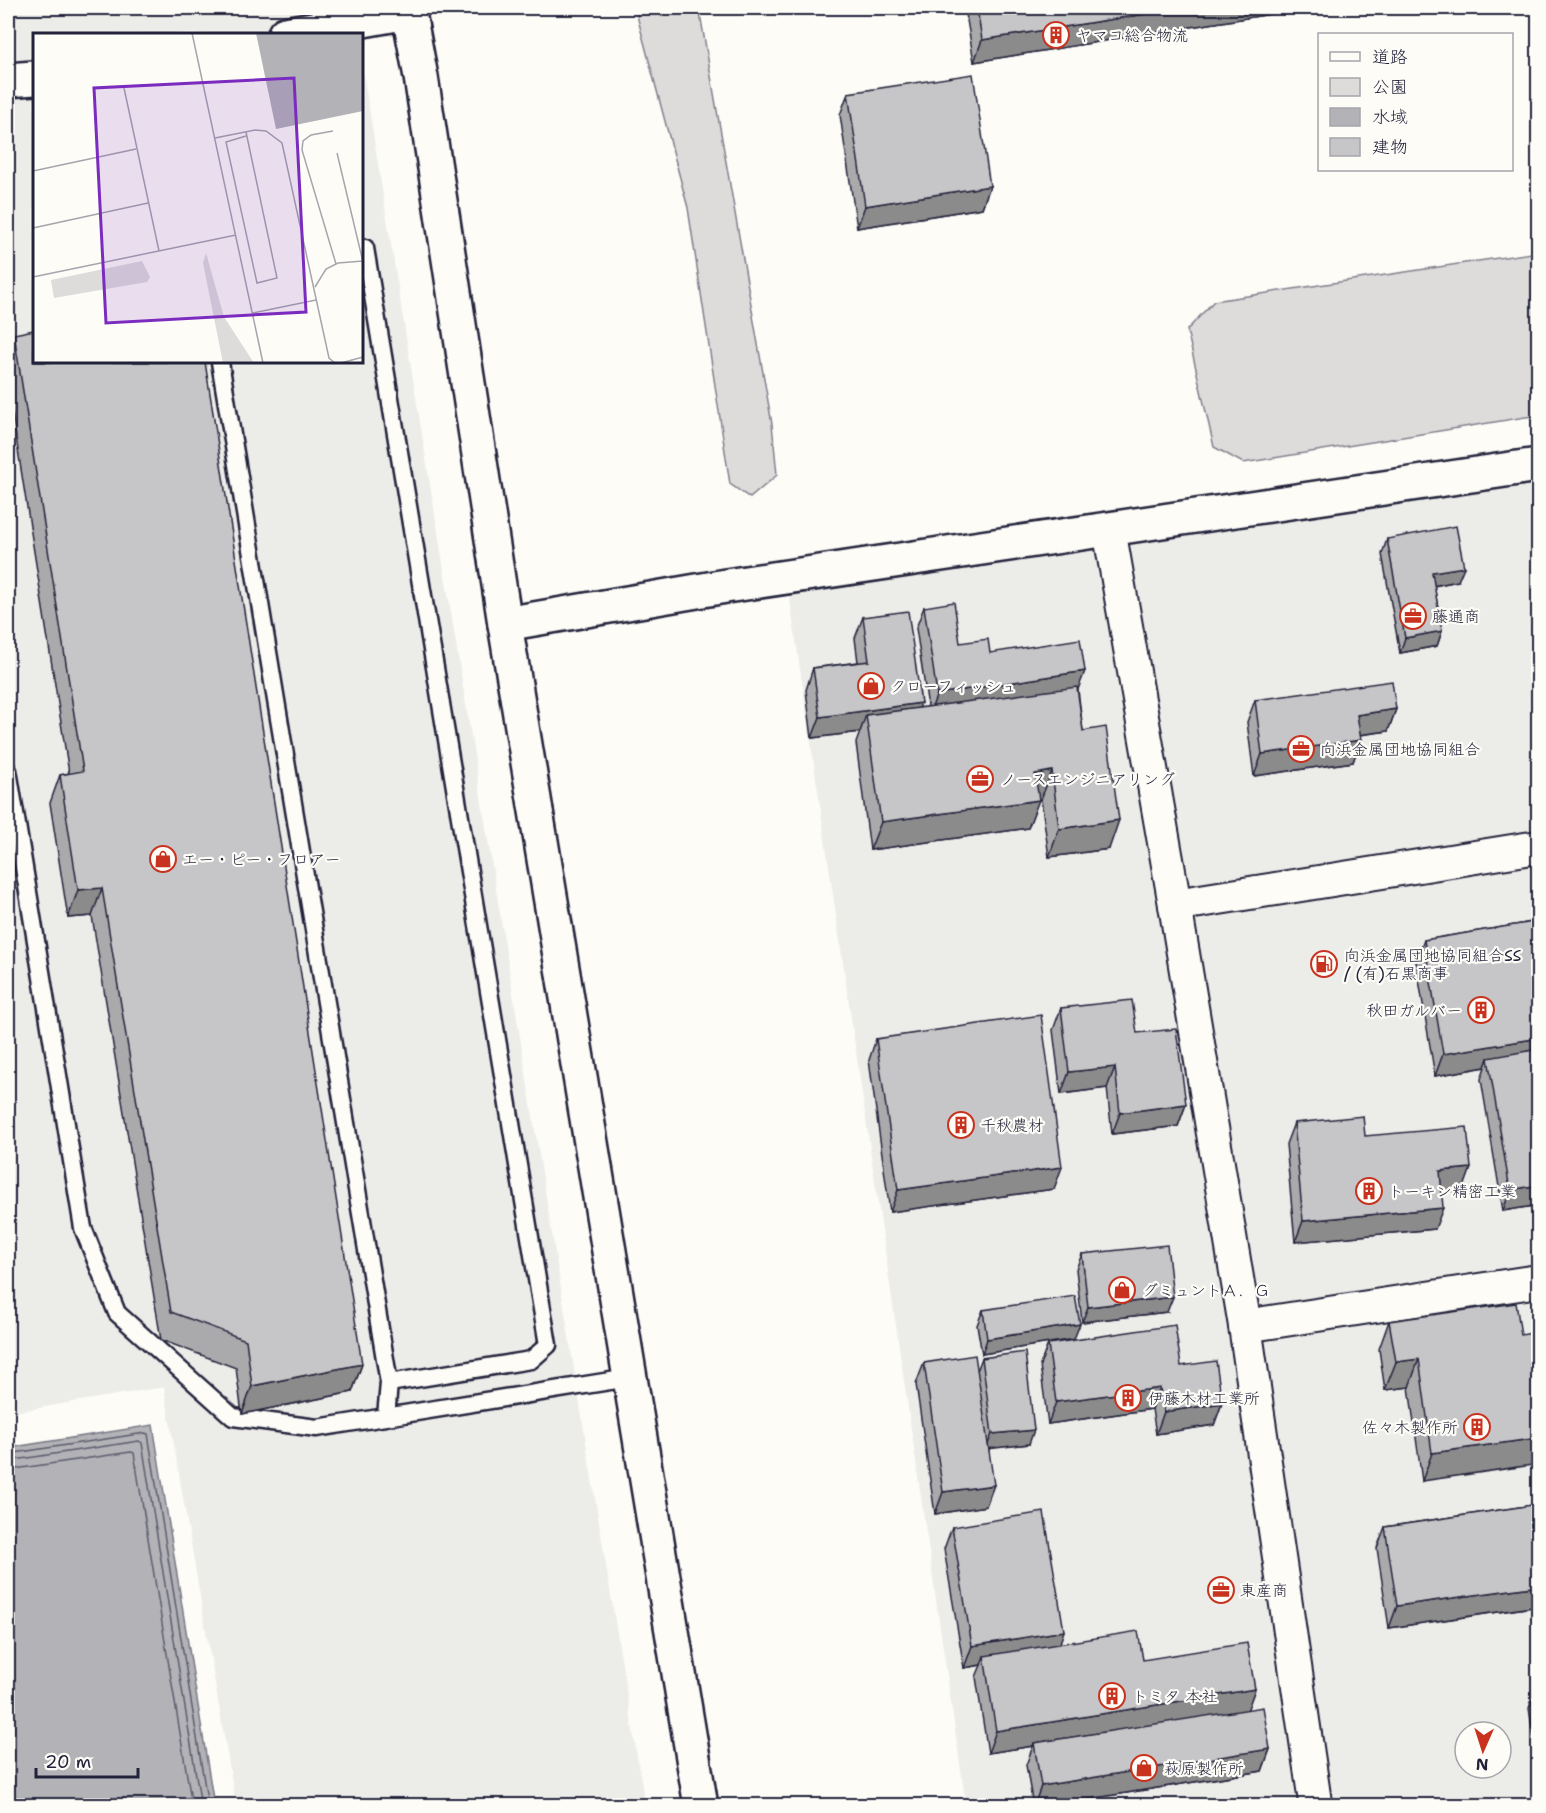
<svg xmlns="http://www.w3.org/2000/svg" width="1546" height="1813" viewBox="0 0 1546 1813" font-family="'Shantell Sans','Klee One',sans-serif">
<rect width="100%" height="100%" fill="#fdfcf7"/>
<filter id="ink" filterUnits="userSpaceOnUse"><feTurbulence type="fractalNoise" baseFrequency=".0167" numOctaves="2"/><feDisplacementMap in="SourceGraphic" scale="12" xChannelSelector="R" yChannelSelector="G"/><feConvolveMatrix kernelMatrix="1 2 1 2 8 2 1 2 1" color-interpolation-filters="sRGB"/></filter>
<g filter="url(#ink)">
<g fill="#ecece9" fill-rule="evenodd">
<path d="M8,8H352L356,34H34V362H362V66L645,1805H236L164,1387L8,1413Z"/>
<path d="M1538,478V1805H966L789,593ZM1465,1732H1501V1768H1465Z"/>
</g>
<g fill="#dddcdb" stroke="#807f8b" stroke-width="1.5">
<path d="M635,8H699L772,424L777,475L750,498L730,484L688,208Z"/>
<path d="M1538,252V415L1243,463L1214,447L1187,330L1214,301Z"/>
</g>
<path fill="#b2b2b7" stroke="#787885" stroke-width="1.5" d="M153,1425L214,1805H8V1448Z"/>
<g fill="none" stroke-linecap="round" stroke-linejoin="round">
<g stroke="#5c5c6d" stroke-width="1.5">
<path d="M8,1454L145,1433L148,1434L208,1806"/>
<path d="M8,1461L139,1441L142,1443L201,1806"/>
<path d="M8,1470L131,1452L134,1453L192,1806"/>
</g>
<defs>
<g id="service">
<path d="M362,249L365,248L548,1345L531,1360L389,1383"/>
<path d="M220,362L389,1383L386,1417"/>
<path d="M8,770L83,1228L117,1313L233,1417L317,1428L629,1378"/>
</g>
<g id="minor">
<path d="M1109,529L1175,905L1245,1326L1315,1802"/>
<path d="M1175,905L1538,847"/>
<path d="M1245,1326L1538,1281"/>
</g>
<g id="tertiary">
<path d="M408,8L421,77L505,624L701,1806"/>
<path d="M285,34L408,12"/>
<path d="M8,80L34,78"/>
<path d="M505,624L726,586L1538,465"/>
</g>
</defs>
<use href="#service" stroke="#22223b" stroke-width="21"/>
<use href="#minor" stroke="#22223b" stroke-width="36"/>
<use href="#tertiary" stroke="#22223b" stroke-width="38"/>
<use href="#service" stroke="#fdfcf7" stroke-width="16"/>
<use href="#minor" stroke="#fdfcf7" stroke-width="32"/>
<use href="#tertiary" stroke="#fdfcf7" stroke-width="33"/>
</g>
<g fill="#aaaaac" stroke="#22223b" stroke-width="1.5">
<path d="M965,8H1308L974,62Z"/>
<path d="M848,93L990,186L982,208L857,228L840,115Z"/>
<path d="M14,334L362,1364L352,1392L242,1414L236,1368L161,1340L92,916L68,918L50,803L60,775L69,773L8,387V350Z"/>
<path d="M1387,539L1458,581L1434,586L1442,631L1437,646L1400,653L1382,554Z"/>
<path d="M924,607L960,643L990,653L1078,690L1083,731L1109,849L1049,857L1041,799H1038L1028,828L870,850L856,743L860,732L812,738L806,690L813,668L858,662L855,638L863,617L919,708L928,707L916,628Z"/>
<path d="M1255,700L1396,709L1388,731L1360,735L1353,762L1254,776L1247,722Z"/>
<path d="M1539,921V1205L1503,1211L1481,1079L1485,1067L1435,1076L1416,962L1424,940Z"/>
<path d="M1061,1008L1137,1033L1186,1104L1178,1126L1112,1134L1107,1088L1061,1094L1053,1030Z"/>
<path d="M876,1039L1054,1189L890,1212L869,1060Z"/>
<path d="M1294,1123L1365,1136L1463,1190L1441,1192L1435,1229L1295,1242L1286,1144Z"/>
<path d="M1082,1254L1167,1312L1082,1322L1076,1269Z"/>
<path d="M983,1310L1074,1339L982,1354L977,1325Z"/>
<path d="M1389,1321L1521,1335L1422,1481L1409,1387L1385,1390L1379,1349Z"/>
<path d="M1048,1344L1181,1366L1222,1403L1214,1425L1156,1434L1152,1409L1048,1424L1040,1365Z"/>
<path d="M982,1358L1029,1444L989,1448L986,1506L935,1514L916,1384L924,1363L977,1371Z"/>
<path d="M1539,1504V1606L1389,1628L1377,1548L1385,1527Z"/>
<path d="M952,1527L1060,1643L1143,1660L1255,1689L1247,1709L1270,1749L1262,1771L1046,1806H1033L1026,1765L1033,1746L988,1753L976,1677L981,1665L964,1668L944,1549Z"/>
<path d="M1539,1686V1773L1529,1708L1537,1687Z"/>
</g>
<g fill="#8b8b8c" stroke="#22223b" stroke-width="1.5">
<path d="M1183,8H1308L974,62L982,40Z"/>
<path d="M990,186L982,208L857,228L865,206Z"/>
<path d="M1464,567L1458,581L1427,587L1432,572Z"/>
<path d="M1442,631L1437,646L1400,653L1405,638Z"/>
<path d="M1085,671L1077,692L929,715L937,694Z"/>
<path d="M921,703L913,725L866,715L860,732L812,738L820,717Z"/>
<path d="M1396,709L1388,731L1350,736L1357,715Z"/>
<path d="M1361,740L1353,762L1254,776L1262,754Z"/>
<path d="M1052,771L1041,799L1025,802L1035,774Z"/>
<path d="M1039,800L1028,828L870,850L881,822Z"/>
<path d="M1119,820L1109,849L1049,857L1059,829Z"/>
<path d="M102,888L92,916L68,918L78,890Z"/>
<path d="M1539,1038V1058H1488L1485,1067L1435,1076L1443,1054Z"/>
<path d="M1115,1067L1107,1088L1061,1094L1069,1072Z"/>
<path d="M1186,1104L1178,1126L1112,1134L1120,1113Z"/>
<path d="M1062,1167L1054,1189L890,1212L898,1190Z"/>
<path d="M1471,1168L1463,1190L1432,1193L1440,1171Z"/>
<path d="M1539,1185V1205L1503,1211L1510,1190Z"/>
<path d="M1443,1208L1435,1229L1295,1242L1303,1221Z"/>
<path d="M1173,1297L1167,1312L1082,1322L1088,1307Z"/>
<path d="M1080,1324L1074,1339L982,1354L987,1339Z"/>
<path d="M1419,1359L1409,1387L1385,1390L1396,1362Z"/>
<path d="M362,1364L352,1392L242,1414L252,1386Z"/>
<path d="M1160,1388L1152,1409L1048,1424L1056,1402Z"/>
<path d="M1222,1403L1214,1425L1156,1434L1164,1412Z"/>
<path d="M1034,1430L1029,1444L986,1449L992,1434Z"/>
<path d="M1539,1438V1464L1422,1481L1432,1453Z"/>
<path d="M994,1485L986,1506L935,1514L943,1492Z"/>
<path d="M1539,1586V1606L1389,1628L1397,1606Z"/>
<path d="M1064,1631L1057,1652L984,1656L981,1665L964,1668L972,1646Z"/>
<path d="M1255,1689L1247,1711L1034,1743L1033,1746L988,1753L996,1731Z"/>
<path d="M1270,1749L1262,1771L1046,1806H1034L1041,1786Z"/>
</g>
<g fill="#c6c6c8" stroke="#22223b" stroke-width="1.5">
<path d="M977,8H1183L982,40Z"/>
<path d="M973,74L990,186L865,206L848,93Z"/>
<path d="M34,330V362H205L362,1364L252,1386L246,1340L171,1312L102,888L78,890L60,775L83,771L14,334Z"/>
<path d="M1456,526L1464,567L1432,572L1442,631L1405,638L1387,539Z"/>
<path d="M954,602L960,643L988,639L990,653L1080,639L1085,671L937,694L924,607Z"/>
<path d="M908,611L921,703L820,717L813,668L869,661L863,617Z"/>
<path d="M1392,681L1396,709L1357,715L1361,740L1262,754L1255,700Z"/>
<path d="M1077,687L1083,731L1106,727L1119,820L1059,829L1052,771L1035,774L1039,800L881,822L866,715Z"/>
<path d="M1539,921V1038L1443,1054L1424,940Z"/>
<path d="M1132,1000L1137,1033L1176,1029L1186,1104L1120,1113L1115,1067L1069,1072L1061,1008Z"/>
<path d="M1041,1015L1062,1167L898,1190L876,1039Z"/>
<path d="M1539,1049V1185L1510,1190L1488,1058Z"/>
<path d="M1363,1116L1365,1136L1467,1127L1471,1168L1440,1171L1443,1208L1303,1221L1294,1123Z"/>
<path d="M1167,1245L1173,1297L1088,1307L1082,1254Z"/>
<path d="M1075,1296L1080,1324L987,1339L983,1310Z"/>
<path d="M1516,1303L1521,1335L1539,1332V1438L1432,1453L1419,1359L1396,1362L1389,1321Z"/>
<path d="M1175,1325L1181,1366L1216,1361L1222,1403L1164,1412L1160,1388L1056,1402L1048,1344Z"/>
<path d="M1025,1352L1034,1430L992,1434L982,1358Z"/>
<path d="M975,1355L994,1485L943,1492L924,1363Z"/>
<path d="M1539,1504V1586L1397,1606L1385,1527Z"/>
<path d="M1044,1512L1064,1631L972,1646L952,1527Z"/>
<path d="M1138,1631L1143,1660L1247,1643L1255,1689L996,1731L984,1656Z"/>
<path d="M1263,1707L1270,1749L1041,1786L1034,1743Z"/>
</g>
</g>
<defs>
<symbol id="building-ring" viewBox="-11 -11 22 22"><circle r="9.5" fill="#fdfcf7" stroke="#c8321e" stroke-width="1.5"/><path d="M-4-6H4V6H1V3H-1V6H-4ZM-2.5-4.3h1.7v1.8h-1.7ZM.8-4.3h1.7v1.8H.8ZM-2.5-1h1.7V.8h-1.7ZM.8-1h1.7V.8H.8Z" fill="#c8321e"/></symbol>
<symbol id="office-ring" viewBox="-11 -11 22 22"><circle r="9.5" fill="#fdfcf7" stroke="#c8321e" stroke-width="1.5"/><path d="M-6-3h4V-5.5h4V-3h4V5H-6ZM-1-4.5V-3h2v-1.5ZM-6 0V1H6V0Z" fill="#c8321e"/></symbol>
<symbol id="shop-ring" viewBox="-11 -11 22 22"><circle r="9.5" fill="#fdfcf7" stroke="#c8321e" stroke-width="1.5"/><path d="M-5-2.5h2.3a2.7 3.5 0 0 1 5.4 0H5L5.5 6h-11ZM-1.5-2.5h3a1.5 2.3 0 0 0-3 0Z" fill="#c8321e"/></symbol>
<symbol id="fuel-ring" viewBox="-11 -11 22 22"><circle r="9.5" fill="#fdfcf7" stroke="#c8321e" stroke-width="1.5"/><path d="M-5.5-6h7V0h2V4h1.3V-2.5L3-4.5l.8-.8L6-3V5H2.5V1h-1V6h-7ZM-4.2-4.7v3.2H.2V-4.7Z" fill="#c8321e"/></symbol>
</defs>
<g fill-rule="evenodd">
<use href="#building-ring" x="1041" y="20" width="30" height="30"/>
<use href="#office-ring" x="1398" y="601" width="30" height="30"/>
<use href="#shop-ring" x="856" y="671" width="30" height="30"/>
<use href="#office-ring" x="1286" y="734" width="30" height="30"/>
<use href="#office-ring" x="965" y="764" width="30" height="30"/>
<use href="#shop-ring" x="148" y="844" width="30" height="30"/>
<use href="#fuel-ring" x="1309" y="949" width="30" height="30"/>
<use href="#building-ring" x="1466" y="995" width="30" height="30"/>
<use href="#building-ring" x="946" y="1110" width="30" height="30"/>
<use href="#building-ring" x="1354" y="1176" width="30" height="30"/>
<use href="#shop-ring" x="1107" y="1275" width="30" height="30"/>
<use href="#building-ring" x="1113" y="1383" width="30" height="30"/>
<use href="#building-ring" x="1462" y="1412" width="30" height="30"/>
<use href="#office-ring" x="1206" y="1575" width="30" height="30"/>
<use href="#building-ring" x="1097" y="1681" width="30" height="30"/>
<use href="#shop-ring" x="1129" y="1753" width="30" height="30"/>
</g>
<g text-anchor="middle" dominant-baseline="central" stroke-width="4.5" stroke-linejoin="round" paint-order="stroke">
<g font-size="16" fill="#22223b" stroke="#fdfcf7" text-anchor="start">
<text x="1076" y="35">ヤマコ総合物流</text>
<text x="1432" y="616">藤通商</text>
<text x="890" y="686">クローフィッシュ</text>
<text x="1320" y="749">向浜金属団地協同組合</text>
<text x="1000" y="779">ノースエンジニアリング</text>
<text x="182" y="859">エー・ピー・フロアー</text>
<text x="1344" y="955">向浜金属団地協同組合SS<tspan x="1344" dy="18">/ (有)石黒商事</tspan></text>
<text x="1462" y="1010" text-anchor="end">秋田ガルバー</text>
<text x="980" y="1125">千秋農材</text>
<text x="1388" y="1191">トーキン精密工業</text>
<text x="1142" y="1290">グミュントＡ．Ｇ</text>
<text x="1148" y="1398">伊藤木材工業所</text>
<text x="1458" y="1427" text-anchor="end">佐々木製作所</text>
<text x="1240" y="1590">東産商</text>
<text x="1132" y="1696">トミタ 本社</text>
<text x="1164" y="1768">萩原製作所</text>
</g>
</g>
<g transform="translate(33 33)">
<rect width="330" height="330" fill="#fdfcf7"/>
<path d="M173,220L191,284L221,330H190L170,230ZM109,228L117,244L114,249L21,265L18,247Z" fill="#dddcdb"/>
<path d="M223,0H330V78L243,96Z" fill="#b2b2b7"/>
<path fill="none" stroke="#a5a5ac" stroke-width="1.5" d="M159,0L230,330M91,55L126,218M300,98L278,102L270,108L269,117L303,231M213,103L193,109L224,250L244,245L213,99M182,105L222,97L233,98L249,110L296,325L302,330M304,120L330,229M0,138L103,116M0,195L115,170M0,244L203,202M282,254L293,236L305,230L330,228M220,280L283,267M308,330L330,324"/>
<path fill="#7b2cbf" fill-opacity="0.15" stroke="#7b2cbf" stroke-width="3" d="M261,45L273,279L73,290L61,55Z"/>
<rect width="330" height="330" fill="none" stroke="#22223b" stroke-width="3"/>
</g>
<rect width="1546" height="1813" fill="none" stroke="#fdfcf7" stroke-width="30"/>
<rect x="15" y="15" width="1516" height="1783" fill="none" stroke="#22223b" stroke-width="2" filter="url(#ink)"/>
<rect x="1318" y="33" width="195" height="138" fill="#fdfcf7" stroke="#a5a5ac" stroke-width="1.5"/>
<rect x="1330" y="52" width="30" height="9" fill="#fdfcf7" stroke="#a5a5ac" stroke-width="1.5"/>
<text x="1372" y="63" font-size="18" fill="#22223b">道路</text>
<rect x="1330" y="78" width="30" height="18" fill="#dddcdb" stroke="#a5a5ac" stroke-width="1.5"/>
<text x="1372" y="93" font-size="18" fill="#22223b">公園</text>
<rect x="1330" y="108" width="30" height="18" fill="#b2b2b7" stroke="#a5a5ac" stroke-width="1.5"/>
<text x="1372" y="123" font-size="18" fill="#22223b">水域</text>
<rect x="1330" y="138" width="30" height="18" fill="#c6c6c8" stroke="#a5a5ac" stroke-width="1.5"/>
<text x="1372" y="153" font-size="18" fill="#22223b">建物</text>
<g transform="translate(1483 1750) rotate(183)"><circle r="28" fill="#fdfcf7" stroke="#a5a5ac" stroke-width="1.5"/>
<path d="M0-4.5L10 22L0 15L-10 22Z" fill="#c8321e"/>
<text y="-9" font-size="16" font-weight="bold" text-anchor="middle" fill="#22223b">N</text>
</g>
<path d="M36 1768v9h102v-9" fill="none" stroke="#22223b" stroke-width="3"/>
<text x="45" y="1768" font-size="18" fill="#22223b" stroke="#fdfcf7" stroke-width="4.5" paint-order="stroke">20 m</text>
</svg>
